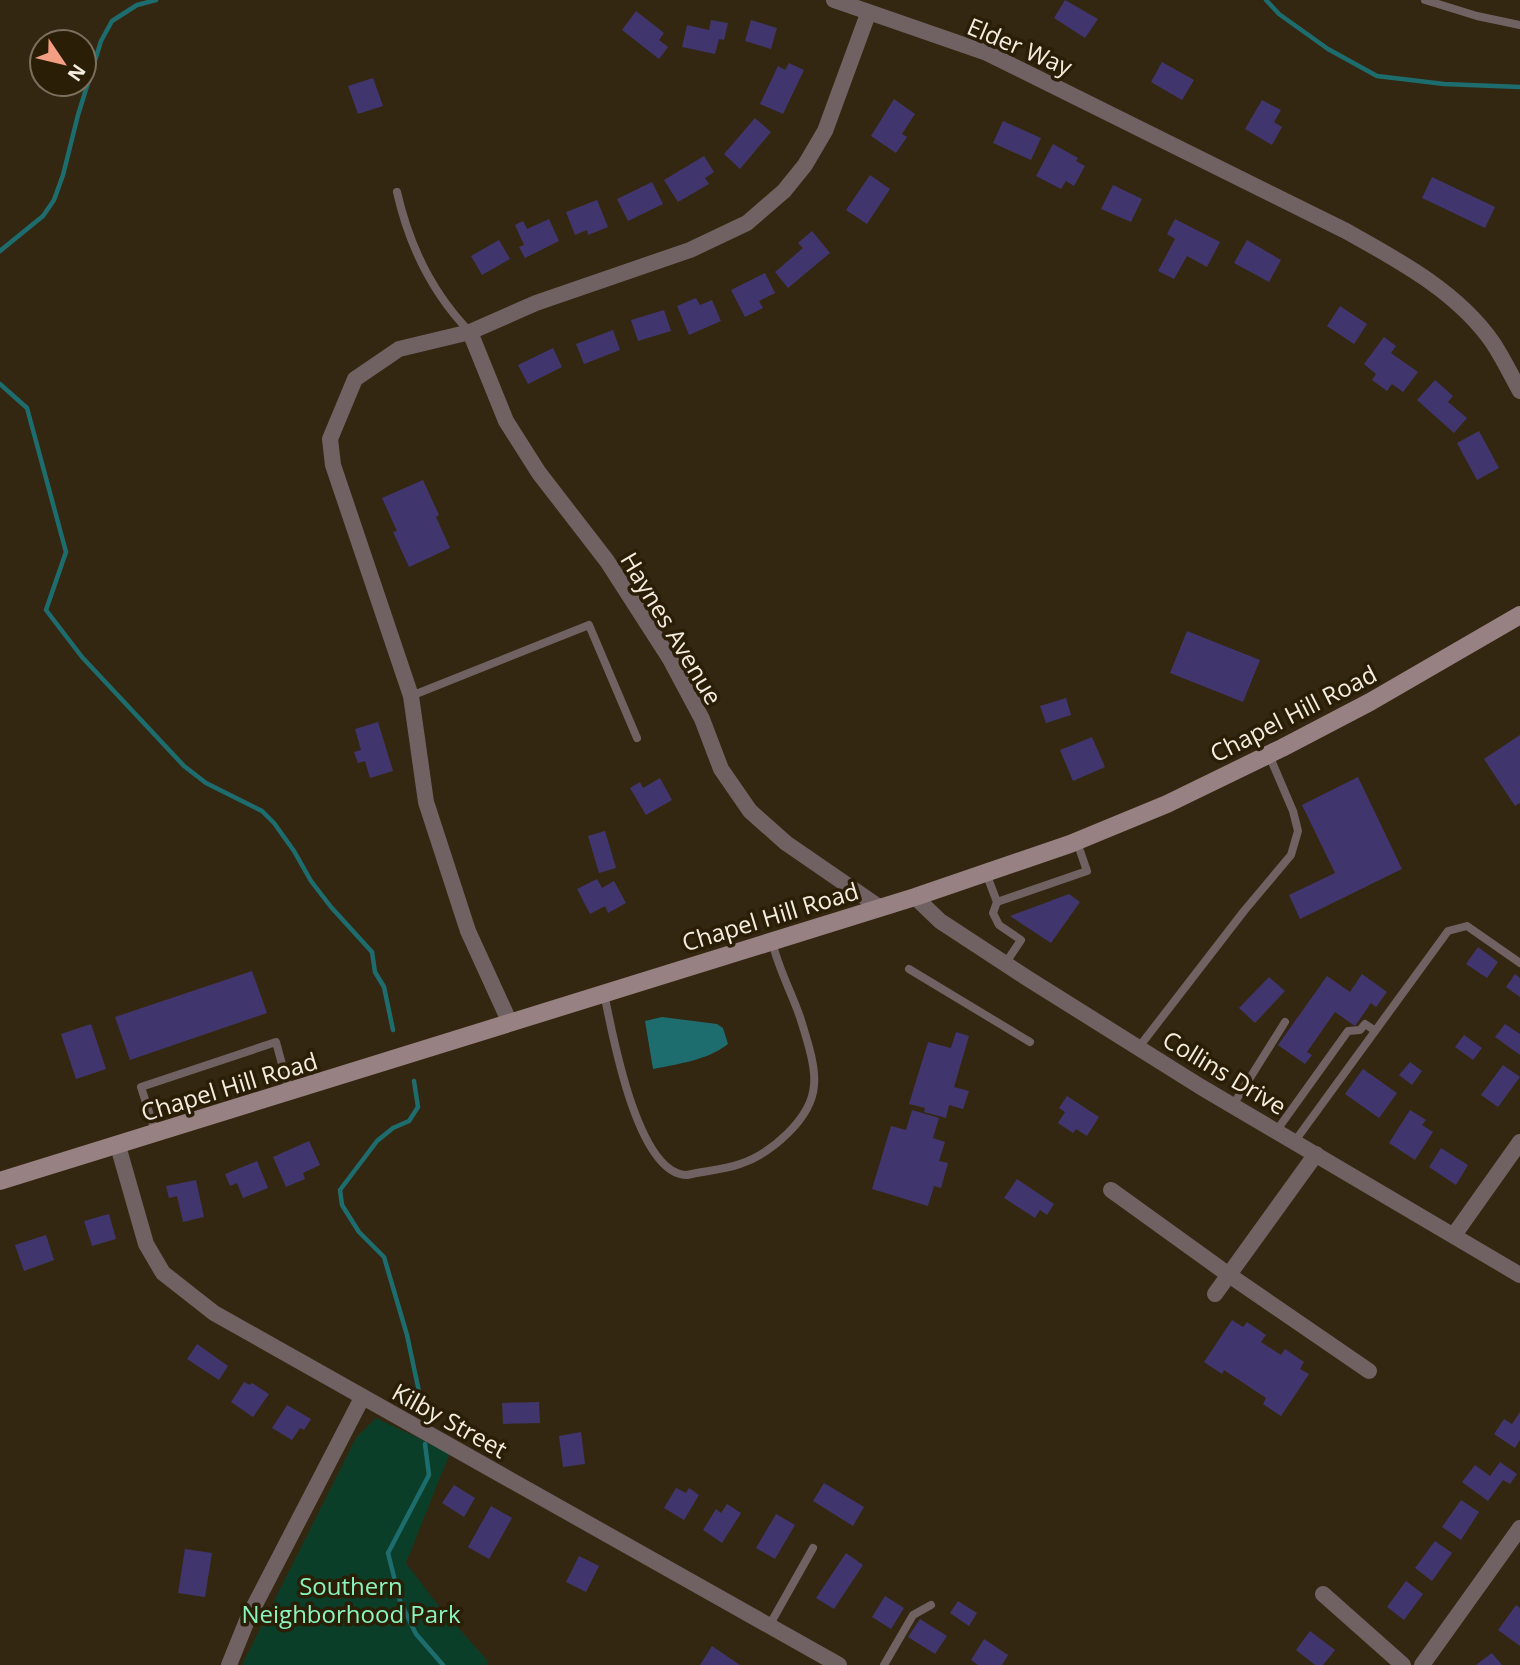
<svg xmlns="http://www.w3.org/2000/svg" width="1520" height="1665" viewBox="0 0 1520 1665" font-family="'Open Sans',sans-serif">
<rect width="100%" height="100%" fill="#342711"/>
<path fill="#0b3e28" d="M376,1418L450,1453L406,1563L438,1605L488,1661L487,1665H242L356,1438Z"/>
<path fill="#1d6d6f" d="M662,1017L717,1024L723,1028L728,1044C708,1060 678,1064 653,1069L645,1021Z"/>
<g fill="none" stroke-linecap="round" stroke-linejoin="round">
<g stroke="#1d6d6f" stroke-width="4.5">
<path d="M1266,0L1279,14L1328,49L1377,76L1444,84L1520,87"/>
<path d="M0,251L43,216L54,200L63,175L78,115L101,41L112,21L137,5L156,0"/>
<path d="M0,384L27,408L66,552L46,610L82,657L184,766L206,783L262,811L274,823L294,851L311,881L331,907L372,952L375,972L384,987L393,1030"/>
<path d="M414,1081L418,1107L409,1121L393,1128L377,1141L340,1190L342,1205L359,1232L384,1257L407,1335L425,1420"/>
<path d="M425,1444L429,1475L388,1553L400,1601L416,1634L443,1665"/>
</g>
</g>
<g fill="#40366d">
<path d="M1065,0L1098,19L1085,38L1054,18Z"/>
<path d="M636,11L664,33L659,40L668,47L659,59L622,30Z"/>
<path d="M711,20L728,23L724,40L719,39L715,54L682,47L687,25L709,30Z"/>
<path d="M751,20L777,28L771,49L745,41Z"/>
<path d="M1162,62L1194,80L1182,100L1151,82Z"/>
<path d="M789,63L804,70L783,114L760,104L778,66L785,70Z"/>
<path d="M373,78L383,106L358,114L348,86Z"/>
<path d="M894,99L915,114L902,134L907,137L896,153L871,136Z"/>
<path d="M1262,100L1281,110L1274,122L1282,127L1272,145L1245,129Z"/>
<path d="M755,118L771,132L740,169L724,154Z"/>
<path d="M1003,121L1041,138L1031,160L993,143Z"/>
<path d="M1053,144L1078,158L1076,161L1085,166L1074,186L1066,181L1061,189L1036,176Z"/>
<path d="M704,156L714,172L705,178L709,184L678,202L664,180Z"/>
<path d="M870,175L890,189L867,224L846,210Z"/>
<path d="M1432,177L1495,207L1485,228L1422,198Z"/>
<path d="M652,182L663,204L628,221L617,199Z"/>
<path d="M1113,185L1142,199L1131,222L1101,209Z"/>
<path d="M597,200L608,227L588,235L587,230L575,235L566,212Z"/>
<path d="M549,219L559,241L525,258L519,247L524,245L515,225L523,221L527,229Z"/>
<path d="M1175,219L1220,242L1207,267L1187,256L1174,279L1158,271L1175,239L1167,234Z"/>
<path d="M812,231L830,253L788,288L775,272L803,248L798,243Z"/>
<path d="M499,240L510,259L482,275L471,256Z"/>
<path d="M1247,240L1281,260L1269,282L1234,263Z"/>
<path d="M765,273L775,293L759,301L763,308L745,317L731,290Z"/>
<path d="M696,298L700,305L712,300L721,321L689,335L677,306Z"/>
<path d="M1340,306L1367,324L1354,344L1327,326Z"/>
<path d="M664,310L671,331L638,341L631,320Z"/>
<path d="M613,330L620,350L584,364L576,344Z"/>
<path d="M1384,337L1396,346L1391,353L1418,372L1403,392L1392,384L1387,391L1372,380L1376,374L1364,364Z"/>
<path d="M553,348L562,367L528,384L518,365Z"/>
<path d="M1435,380L1453,396L1448,402L1467,418L1454,433L1417,400Z"/>
<path d="M1479,431L1499,468L1477,480L1457,443Z"/>
<path d="M423,480L439,515L436,517L450,548L409,567L393,532L397,531L382,498Z"/>
<path d="M1187,631L1260,660L1243,702L1170,673Z"/>
<path d="M1066,698L1071,715L1046,723L1040,706Z"/>
<path d="M378,722L393,771L370,778L365,761L358,763L354,752L361,750L355,729Z"/>
<path d="M1520,735V803L1515,806L1484,759Z"/>
<path d="M1092,737L1105,767L1073,781L1060,750Z"/>
<path d="M1358,777L1402,869L1300,919L1289,895L1335,873L1302,805Z"/>
<path d="M660,778L672,800L646,815L630,788L640,782L643,788Z"/>
<path d="M605,831L616,868L599,873L588,836Z"/>
<path d="M597,879L602,888L614,881L626,903L608,913L605,906L590,914L577,889Z"/>
<path d="M1069,894L1080,902L1051,943L1010,916Z"/>
<path d="M1478,947L1498,962L1487,978L1466,964Z"/>
<path d="M252,971L267,1013L130,1060L115,1017Z"/>
<path d="M1362,974L1387,992L1376,1007L1371,1003L1355,1026L1335,1012L1307,1052L1312,1055L1305,1064L1278,1045L1327,976L1350,992Z"/>
<path d="M1515,974L1520,978V997L1506,987Z"/>
<path d="M1269,977L1285,991L1255,1023L1239,1008Z"/>
<path d="M91,1024L106,1069L76,1079L61,1034Z"/>
<path d="M1505,1024L1520,1034V1055L1495,1037Z"/>
<path d="M956,1032L969,1036L954,1087L969,1091L963,1109L949,1105L946,1118L924,1112L925,1108L909,1104L928,1042L951,1048Z"/>
<path d="M1464,1035L1482,1048L1473,1060L1455,1047Z"/>
<path d="M1410,1062L1422,1071L1412,1085L1399,1075Z"/>
<path d="M1503,1065L1520,1077L1498,1107L1481,1095Z"/>
<path d="M1363,1069L1397,1093L1379,1118L1345,1094Z"/>
<path d="M1067,1096L1099,1117L1087,1136L1076,1129L1073,1133L1058,1123L1065,1112L1059,1108Z"/>
<path d="M912,1110L939,1118L933,1138L945,1142L939,1161L948,1163L941,1188L934,1186L928,1206L872,1189L891,1126L906,1130Z"/>
<path d="M1410,1110L1426,1120L1422,1125L1433,1132L1415,1160L1389,1143Z"/>
<path d="M309,1141L320,1165L303,1173L305,1179L286,1187L273,1157Z"/>
<path d="M1441,1148L1468,1165L1456,1185L1429,1167Z"/>
<path d="M257,1161L268,1188L243,1198L237,1183L230,1186L225,1174Z"/>
<path d="M1017,1179L1054,1204L1047,1215L1040,1210L1035,1218L1004,1198Z"/>
<path d="M196,1180L204,1217L183,1222L177,1196L169,1198L166,1186Z"/>
<path d="M109,1214L116,1239L92,1246L84,1221Z"/>
<path d="M46,1235L54,1260L24,1271L15,1245Z"/>
<path d="M1232,1320L1243,1327L1247,1322L1266,1335L1261,1342L1281,1355L1285,1349L1304,1362L1300,1369L1309,1374L1281,1416L1263,1404L1266,1398L1224,1370L1222,1374L1204,1362Z"/>
<path d="M197,1344L228,1366L219,1380L187,1359Z"/>
<path d="M244,1382L250,1385L252,1383L269,1394L253,1417L231,1402Z"/>
<path d="M539,1402L540,1423L503,1424L502,1403Z"/>
<path d="M287,1405L311,1419L304,1430L300,1428L292,1440L272,1428Z"/>
<path d="M1520,1412V1440L1515,1448L1494,1434L1504,1419L1512,1424Z"/>
<path d="M581,1432L585,1464L563,1467L559,1436Z"/>
<path d="M1500,1462L1517,1474L1510,1484L1503,1480L1488,1501L1462,1482L1475,1465L1490,1476Z"/>
<path d="M824,1483L864,1507L853,1526L813,1501Z"/>
<path d="M454,1485L475,1498L464,1517L442,1503Z"/>
<path d="M676,1488L686,1493L689,1488L699,1495L684,1520L664,1508Z"/>
<path d="M1461,1500L1479,1512L1461,1540L1442,1527Z"/>
<path d="M727,1504L741,1513L722,1543L703,1530L716,1509L721,1513Z"/>
<path d="M491,1506L512,1518L489,1559L468,1547Z"/>
<path d="M776,1514L795,1525L775,1559L756,1548Z"/>
<path d="M1435,1541L1452,1553L1432,1581L1415,1568Z"/>
<path d="M185,1549L212,1553L205,1597L178,1593Z"/>
<path d="M846,1553L863,1565L834,1609L816,1598Z"/>
<path d="M579,1556L599,1566L586,1592L566,1582Z"/>
<path d="M1406,1581L1423,1594L1404,1620L1387,1607Z"/>
<path d="M885,1596L904,1608L891,1629L872,1617Z"/>
<path d="M958,1601L977,1613L969,1626L950,1613Z"/>
<path d="M1516,1605L1520,1608V1646L1498,1630Z"/>
<path d="M920,1619L947,1636L935,1654L908,1637Z"/>
<path d="M1310,1631L1335,1650L1323,1665H1315L1296,1650Z"/>
<path d="M984,1639L1008,1655L1002,1665H978L971,1660Z"/>
<path d="M712,1646L740,1665H700Z"/>
<path d="M1492,1653L1502,1665H1476Z"/>
</g>
<g fill="none" stroke-linecap="round" stroke-linejoin="round">
<g stroke="#706263" stroke-width="8">
<path d="M1425,0L1477,16L1520,25"/>
<path d="M397,192C409,245 432,293 470,332"/>
<path d="M411,696L589,625L637,738"/>
<path d="M986,873L997,902L1087,871L1077,842"/>
<path d="M997,902L993,913L999,925L1021,940L1005,964"/>
<path d="M909,969L1030,1042"/>
<path d="M604,993C612,1032 637,1175 687,1175C704,1171 723,1170 740,1164C770,1154 812,1119 814,1085C816,1065 806,1037 800,1017C791,991 778,968 772,941"/>
<path d="M1139,1047L1244,911L1291,855L1298,831L1293,811L1269,755"/>
<path d="M1233,1105L1285,1022"/>
<path d="M1277,1130L1348,1031L1360,1030L1365,1024L1374,1030"/>
<path d="M156,1134L141,1087L276,1042L289,1090"/>
<path d="M1295,1141L1448,931L1467,926L1520,963"/>
<path d="M769,1626L813,1548"/>
<path d="M884,1665L913,1615L931,1605"/>
</g>
<g stroke="#706263" stroke-width="16">
<path d="M834,0L987,53L1346,231C1398,260 1458,292 1493,343C1503,358 1511,375 1520,391"/>
<path d="M470,332L506,421L539,473L607,561L670,659L702,719L721,769L750,811L786,843L879,907"/>
<path d="M915,897L940,921L1027,978L1201,1087L1520,1275"/>
<path d="M510,1023L468,931L426,802L411,696L333,465L330,439L355,379L399,349L470,332L536,303L690,250L747,223L784,191L805,165L825,131L868,14"/>
<path d="M118,1146L146,1244L163,1273L214,1313L839,1665"/>
<path d="M1111,1190L1229,1275L1369,1371"/>
<path d="M1454,1235L1520,1142"/>
<path d="M1215,1294L1316,1154"/>
<path d="M1323,1594L1403,1665"/>
<path d="M229,1665L248,1618L362,1398"/>
<path d="M1422,1665L1520,1528"/>
</g>
<path stroke="#988183" stroke-width="18" d="M0,1181L915,897L1070,844L1167,804L1282,748L1370,702L1520,615"/>
</g>
<g text-anchor="middle" dominant-baseline="central" stroke-width="7" stroke-linejoin="round" paint-order="stroke">
<g font-size="24" fill="#f4ecde" stroke="#2a1e07">
<text transform="translate(1020 46) rotate(23)">Elder Way</text>
<text transform="translate(672 628) rotate(59)">Haynes Avenue</text>
<text transform="translate(1293 713) rotate(-27)">Chapel Hill Road</text>
<text transform="translate(770 916) rotate(-17)">Chapel Hill Road</text>
<text transform="translate(1225 1072) rotate(31)">Collins Drive</text>
<text transform="translate(229 1086) rotate(-17)">Chapel Hill Road</text>
<text transform="translate(450 1420) rotate(29)">Kilby Street</text>
</g>
<g font-size="24" fill="#8bf3be" stroke="#2a1e07">
<text x="351" y="1585">Southern<tspan x="351" dy="28">Neighborhood Park</tspan></text>
</g>
</g>
<g transform="translate(63 63) rotate(125)"><circle r="33" fill="#2a1e07" stroke="#7b705d" stroke-width="2"/>
<path d="M0-5L12 26L0 18L-12 26Z" fill="#f39f83"/>
<text y="-10" font-size="19" font-weight="bold" text-anchor="middle" fill="#f4ecde">N</text>
</g>
</svg>
